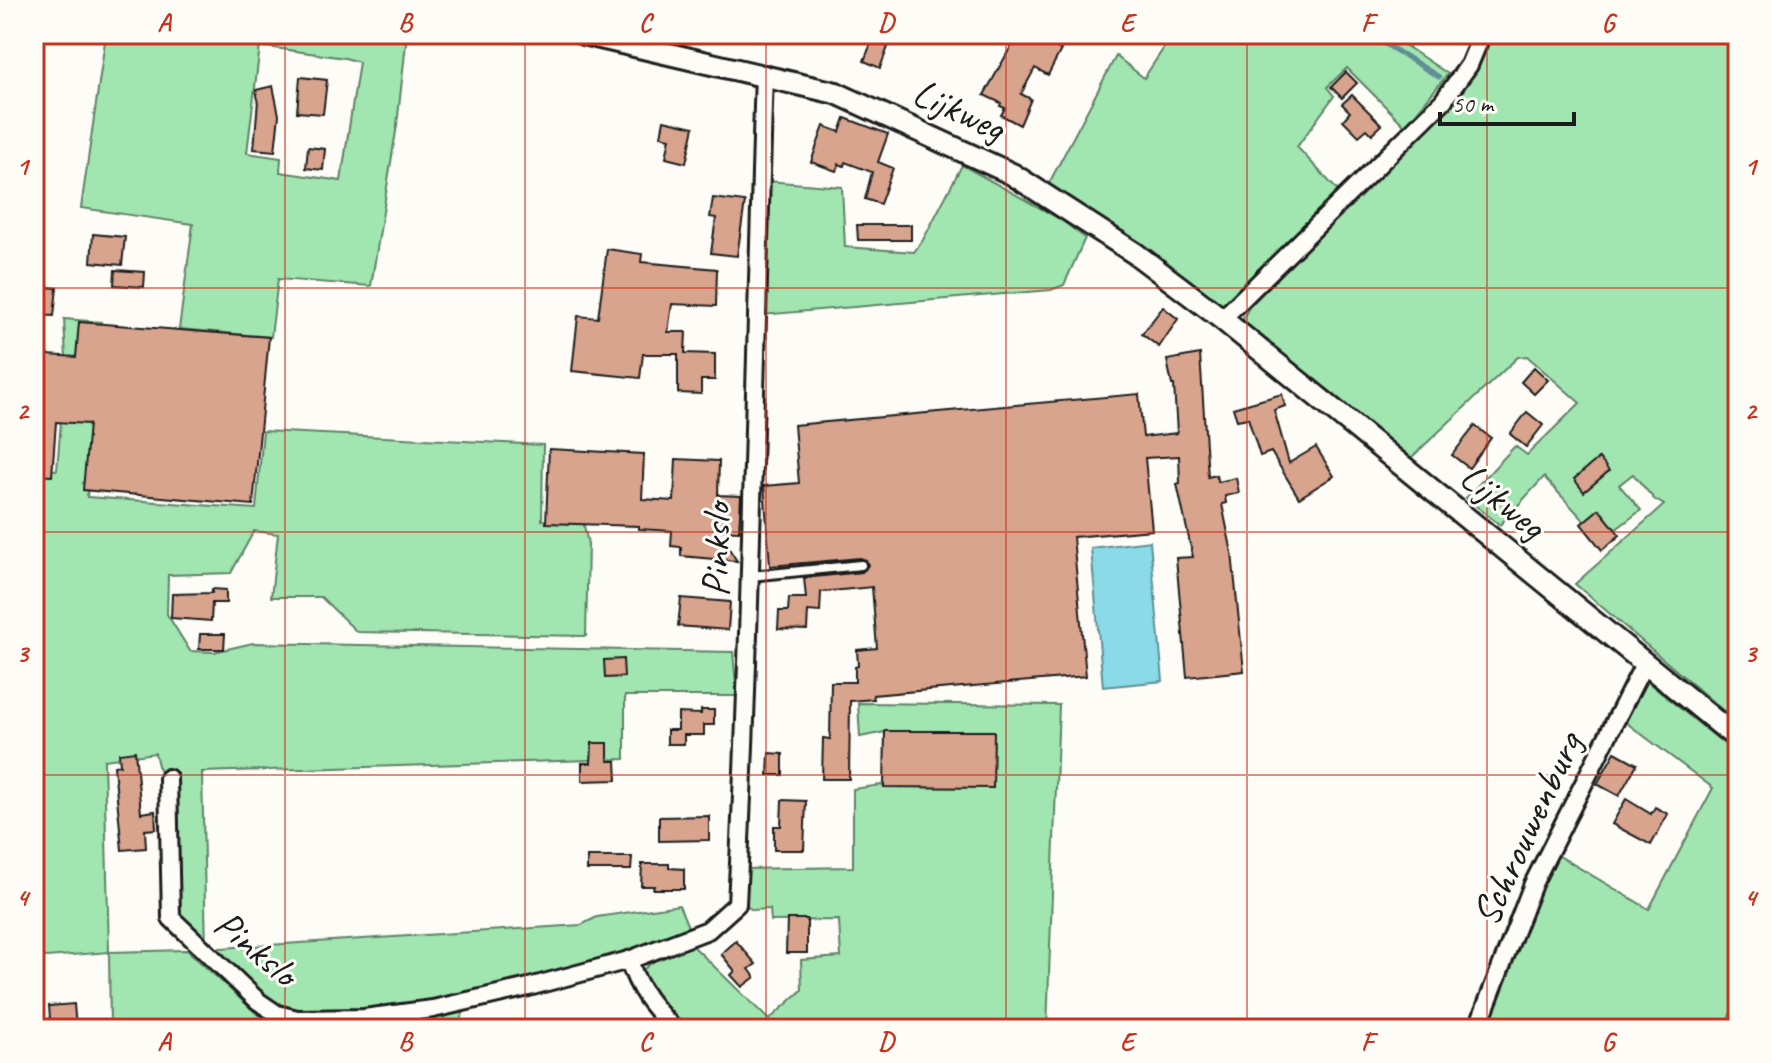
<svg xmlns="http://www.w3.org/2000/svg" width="1772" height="1063" viewBox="0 0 1772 1063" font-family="Caveat,sans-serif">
<rect width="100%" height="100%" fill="#fdfcf7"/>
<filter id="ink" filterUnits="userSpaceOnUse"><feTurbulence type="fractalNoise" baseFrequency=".0125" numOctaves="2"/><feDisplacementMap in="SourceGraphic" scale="16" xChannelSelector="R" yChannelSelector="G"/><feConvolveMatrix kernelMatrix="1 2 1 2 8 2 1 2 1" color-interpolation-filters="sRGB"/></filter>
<g filter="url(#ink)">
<g fill="#a1e6b1" stroke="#5e8166" stroke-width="2" fill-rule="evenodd">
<path d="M106,34H407L397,125L371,286L278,279L271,337L179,329L193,224L81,208ZM260,46L345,58L359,62L341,181L280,172L281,158L247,153Z"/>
<path d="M1173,34H1388L1448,74L1405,126L1347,68L1327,87L1334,96L1297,147L1339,192L1228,303L1214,305L1047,187L1116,56L1144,78Z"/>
<path d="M1486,34H1738V697L1725,712L1575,584L1664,505L1654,499L1633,474L1619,485L1641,510L1602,540L1544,477L1500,525L1466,498L1515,446L1527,455L1580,403L1527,356L1518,357L1411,458L1247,330L1243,318L1250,306L1435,117Z"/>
<path d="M962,165L1060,219L1085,238L1064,285L1051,290L762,315L767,181L842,187L845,247L914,252L923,240Z"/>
<path d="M64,319L101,322L87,497L256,509L263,431L543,445L542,520L583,521L588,544L586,636L357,632L321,597H271L278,534L254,531L231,573L168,575L167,614L190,651L214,652L253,643L733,652L737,696H625V759L202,772L206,949L581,925L597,917L679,905L689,929L669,939L529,983L416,1009L309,1015L276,1010L238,981L177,922L166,901L162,782L155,753L104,760L109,952L187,950L258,1015L288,1029H110L109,952L34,958V468L57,470L66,359Z"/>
<path d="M1645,680L1738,755V998L1723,1029H1480L1554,853L1649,909L1713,788L1624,721Z"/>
<path d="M858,703L1059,705L1047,1029H682L641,986L644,969L655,960L691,944L769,1020L802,990L801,960L841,957L839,920L771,921L770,909L753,910L741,903L746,869L853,867V789L888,784L890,731L860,737Z"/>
<path d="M464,1012L455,1029H299Z"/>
</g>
<path fill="#8adae7" stroke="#5e8e96" stroke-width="2" d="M1150,541L1163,681L1103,687L1091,548Z"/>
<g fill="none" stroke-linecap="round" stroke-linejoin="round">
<path stroke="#5e8e96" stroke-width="5" d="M1369,34L1439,77"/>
</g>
<g fill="#d8a48e" stroke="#1c1c1c" stroke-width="2">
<path d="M1018,34H1031L1061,50L1048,75L1035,68L1021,94L1031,99L1020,125L1001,115L1005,108L1000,106L1001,103L984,95Z"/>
<path d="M872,41L888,47L880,68L864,61Z"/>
<path d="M1346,72L1357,83L1342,98L1331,87Z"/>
<path d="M300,77L327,80L323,114L297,112Z"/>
<path d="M273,86L279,115L275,151L254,149L258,100L256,90Z"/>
<path d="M1352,95L1382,125L1372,134L1367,129L1359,136L1343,120L1350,112L1342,104Z"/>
<path d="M845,118L888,134L878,162L893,168L880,204L865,199L872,172L845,162L844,166L839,164L836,171L811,162L824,126L840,132Z"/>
<path d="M664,120L694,127L686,163L666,158L670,138L661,136Z"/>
<path d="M308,147L325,149L323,170L306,168Z"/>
<path d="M713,198L745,202L737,256L711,253L716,218L710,217Z"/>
<path d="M857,225H911V240H858Z"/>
<path d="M93,234L125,237L122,265L91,262Z"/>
<path d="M607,249L642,254L641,262L717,269L716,306L672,304L668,332H686L685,353L715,354V380H701V394L678,393V354H643L640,378L572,371L578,316L598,318Z"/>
<path d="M115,270L145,272L144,287L114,285Z"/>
<path d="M34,286L57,288L54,316L34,315Z"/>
<path d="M1163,307L1178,319L1159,347L1142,334Z"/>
<path d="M79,322L269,337L253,505L83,490L89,424L56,422L52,476L34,475V354L76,357Z"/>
<path d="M1200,354L1208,477L1216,475L1218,482L1236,478L1239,493L1225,496L1226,503L1222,504L1232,553L1244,671L1187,677L1176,558L1193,557L1177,484L1180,483L1179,456L1145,458L1152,530L1073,537L1086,676L873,695L874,699L850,701L849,779H822L823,738L830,739L831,682H855V667L858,666L857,650L877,648L872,587L821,592L820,612L808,611L807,630L778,629L779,611H788L789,598H806L804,578L862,572L868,565L866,560L860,558L770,566L764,486L799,483L794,425L1139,394L1143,437L1177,433L1174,385H1172L1167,360Z"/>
<path d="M1534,367L1548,380L1534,394L1521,382Z"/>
<path d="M1282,394L1285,406L1274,410L1289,463L1316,447L1334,476L1299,498L1271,452L1260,456L1248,418L1237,420L1233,408Z"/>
<path d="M1527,412L1543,425L1526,447L1510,434Z"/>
<path d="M1475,426L1491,438L1469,468L1452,455Z"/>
<path d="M549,449L644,454L642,499L674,501L676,459L719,461L718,495L741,496L739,531L717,530L737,561L681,556V547L671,546L672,531L639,529V526L546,523Z"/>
<path d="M1599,458L1609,471L1584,492L1574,479Z"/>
<path d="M1599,509L1620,535L1602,550L1581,524Z"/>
<path d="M212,589L226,590V603H212L211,621L171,618L172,594L212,593Z"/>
<path d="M681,598L730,602L728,630L678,626Z"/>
<path d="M200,634H225L224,649H199Z"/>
<path d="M623,659L624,677L605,678L604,660Z"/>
<path d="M701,710H714V725H704V735H684V744H667V730H678V713L701,714Z"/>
<path d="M885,731H994L993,788L884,787Z"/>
<path d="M592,743H608V761H616L617,780L582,781V763H591Z"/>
<path d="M135,751L141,813L155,811L156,829L145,830L146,848L122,850L114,766L120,765L119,753Z"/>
<path d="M1615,752L1637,764L1619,796L1597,784Z"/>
<path d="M769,753L783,754V775H768Z"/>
<path d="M1626,799L1651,814L1655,807L1668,814L1651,845L1612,824Z"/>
<path d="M782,800L806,801L804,850H774V826H781Z"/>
<path d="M709,816V840L659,841V817Z"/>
<path d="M587,857H632L631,870H587Z"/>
<path d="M642,864H669V868L684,869V889H653L654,886H641Z"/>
<path d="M787,919H807V953H786Z"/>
<path d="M736,941L756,964L749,969L755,977L742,987L731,975L735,971L721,954Z"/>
<path d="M74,1004L76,1029H51L49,1006Z"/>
</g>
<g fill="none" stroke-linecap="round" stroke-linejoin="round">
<defs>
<path id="service" d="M751,576L861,565"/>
<g id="minor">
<path d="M1222,319L1443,101L1469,65L1482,34"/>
<path d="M168,778L171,918L258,1001L277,1014L297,1019L364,1018L433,1009L529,987L629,960L708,930L737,904C751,627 755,351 764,74"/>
<path d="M629,960C638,990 653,1007 674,1029"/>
<path d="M1477,1029L1533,884L1645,662"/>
</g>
<path id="tertiary" d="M583,34L836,93L1012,174L1136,254L1222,319L1738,739"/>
</defs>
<use href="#service" stroke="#1c1c1c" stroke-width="14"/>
<use href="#minor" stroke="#1c1c1c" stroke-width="22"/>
<use href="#tertiary" stroke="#1c1c1c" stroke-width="26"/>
<use href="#service" stroke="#fdfcf7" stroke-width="8"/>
<use href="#minor" stroke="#fdfcf7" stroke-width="16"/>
<use href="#tertiary" stroke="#fdfcf7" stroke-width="20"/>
</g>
</g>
<path fill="none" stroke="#c8321e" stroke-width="2" stroke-opacity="0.55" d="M285,34V1029M525,34V1029M766,34V1029M1006,34V1029M1247,34V1029M1487,34V1029M34,288H1738M34,532H1738M34,775H1738"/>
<g text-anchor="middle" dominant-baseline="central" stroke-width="6" stroke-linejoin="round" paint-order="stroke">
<g font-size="40" fill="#1c1c1c" stroke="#fdfcf7">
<text transform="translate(959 110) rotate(25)">Lijkweg</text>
<text transform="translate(1503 501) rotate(39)">Lijkweg</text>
<text transform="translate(716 550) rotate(-89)">Pinkslo</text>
<text transform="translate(1527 829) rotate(-65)">Schrouwenburg</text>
<text transform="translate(256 948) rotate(40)">Pinkslo</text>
</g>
</g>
<rect width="1772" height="1063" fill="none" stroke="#fdfcf7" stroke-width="88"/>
<path d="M1440 112v12h134v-12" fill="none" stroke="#1c1c1c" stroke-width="4"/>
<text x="1452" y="112" font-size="24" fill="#1c1c1c" stroke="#fdfcf7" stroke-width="6" paint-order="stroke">50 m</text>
<rect x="44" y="44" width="1684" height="975" fill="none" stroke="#c8321e" stroke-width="3"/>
<g font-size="26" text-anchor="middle" font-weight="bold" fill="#c8321e">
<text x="164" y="31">A</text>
<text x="405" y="31">B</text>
<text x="645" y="31">C</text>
<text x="886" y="31">D</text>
<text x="1127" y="31">E</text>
<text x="1367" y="31">F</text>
<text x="1608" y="31">G</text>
<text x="22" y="175">1</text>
<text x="1750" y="175">1</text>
<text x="22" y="419">2</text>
<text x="1750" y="419">2</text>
<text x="22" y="662">3</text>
<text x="1750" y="662">3</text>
<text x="22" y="906">4</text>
<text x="1750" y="906">4</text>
<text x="164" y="1050">A</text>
<text x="405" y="1050">B</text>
<text x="645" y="1050">C</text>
<text x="886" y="1050">D</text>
<text x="1127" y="1050">E</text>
<text x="1367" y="1050">F</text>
<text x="1608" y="1050">G</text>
</g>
</svg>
